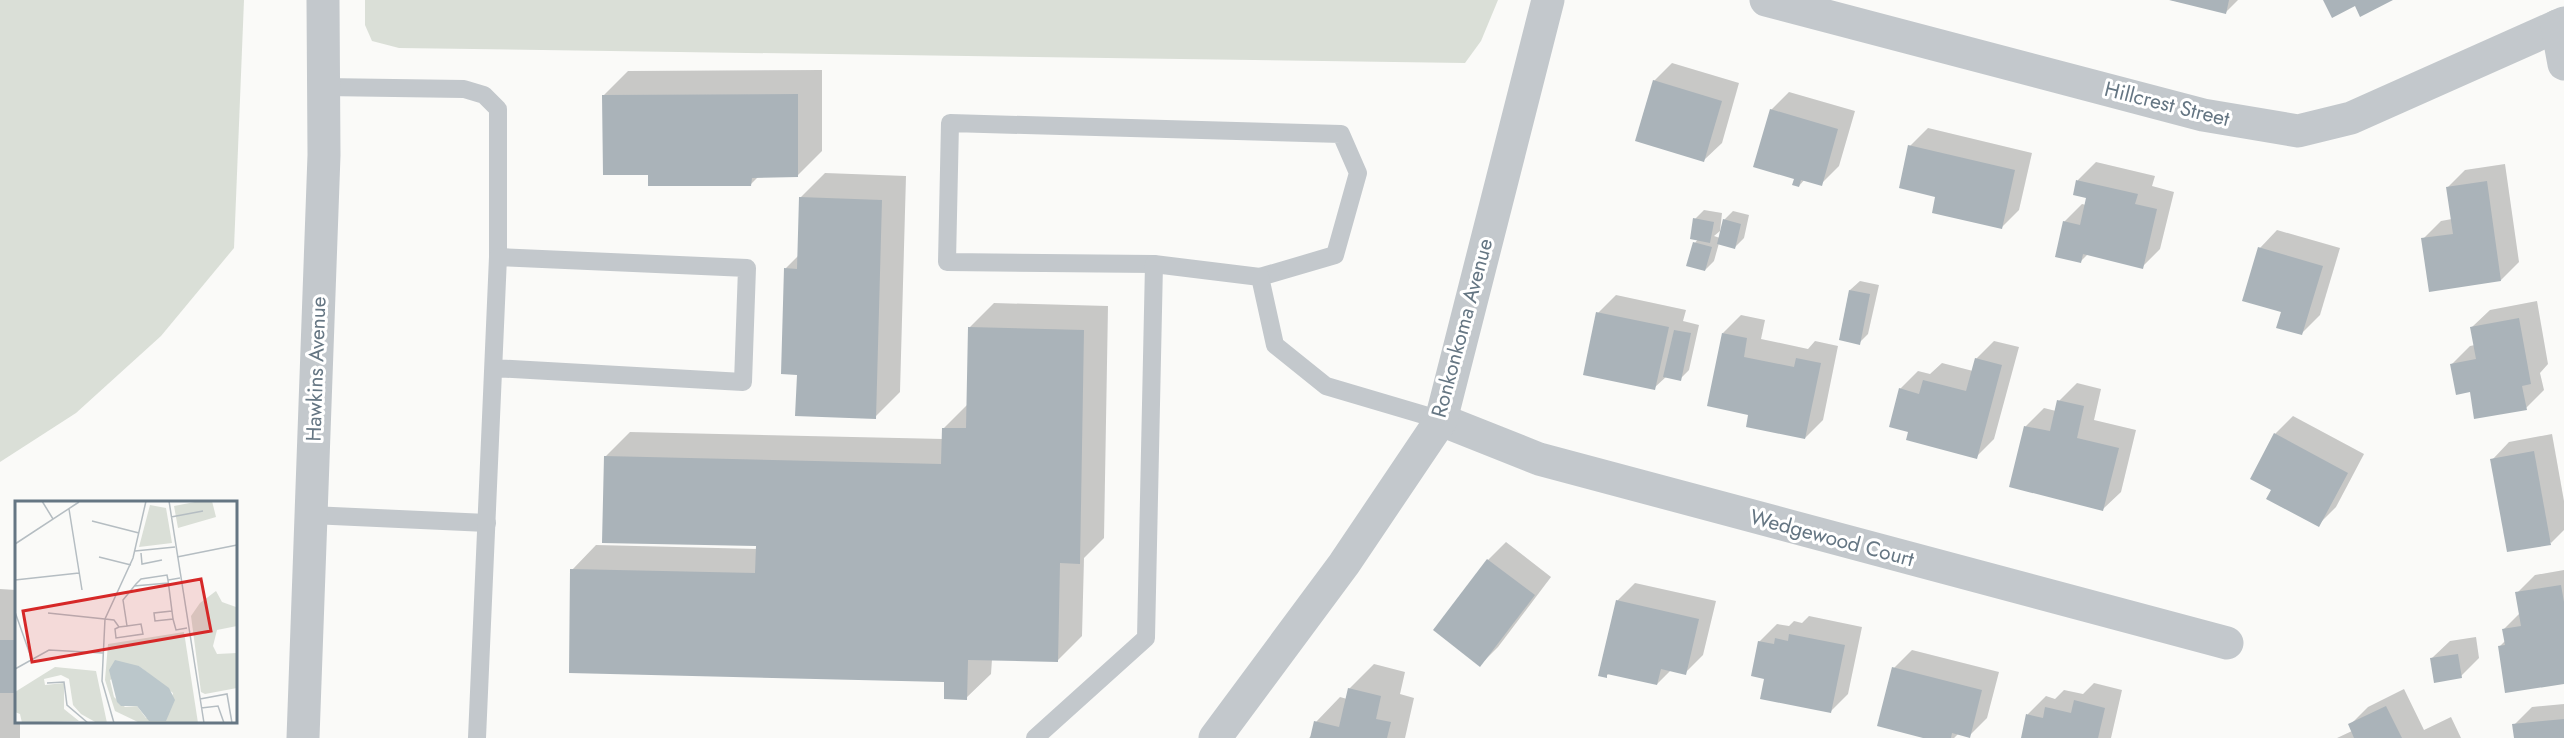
<svg xmlns="http://www.w3.org/2000/svg" width="2564" height="738" viewBox="0 0 2564 738" font-family="Jost,sans-serif">
<rect width="100%" height="100%" fill="#fafaf8"/>
<g fill="#dadfd7">
<path d="M0,0H244L234,248L161,336L76,413L0,462Z"/>
<path d="M365,0H1498L1481,41L1465,63L399,48L372,41L365,25Z"/>
</g>
<g fill="#0003">
<path d="M2171,0H2238L2226,12Z"/>
<path d="M1672,63L1739,83L1722,143L1704,160L1654,81Z"/>
<path d="M822,70V151L797,176H759L751,184L649,174L604,95L628,71Z"/>
<path d="M1789,92L1855,111L1839,166L1821,184L1805,179L1799,186L1771,110Z"/>
<path d="M1928,128L2032,153L2019,210L2001,228L1910,146Z"/>
<path d="M2096,162L2155,176L2152,186L2174,192L2160,249L2142,267L2088,254L2080,262L2064,222L2082,204L2086,205L2088,196L2075,193L2078,180Z"/>
<path d="M2505,164L2519,262L2501,280L2423,239L2441,221L2452,219L2447,188L2465,170Z"/>
<path d="M825,173L906,176L900,392L875,417L798,373L786,268L798,256L800,198Z"/>
<path d="M1704,210L1722,213L1720,231L1714,236L1720,238L1724,220L1733,211L1749,215L1744,238L1735,247L1719,243L1714,261L1705,270L1695,243L1698,239L1695,219Z"/>
<path d="M2277,230L2340,248L2320,315L2302,333L2282,311L2260,248Z"/>
<path d="M1860,281L1879,285L1868,334L1859,343L1850,290Z"/>
<path d="M1616,295L1686,310L1683,321L1699,325L1689,370L1680,379L1667,376L1654,388L1598,313Z"/>
<path d="M2537,301L2548,364L2540,373L2544,390L2526,408L2471,390L2452,364L2470,346L2475,345L2472,327L2490,310Z"/>
<path d="M994,303L1108,306L1104,538L1084,558L1082,636L1058,660L992,659L991,674L966,698L945,680L572,570L596,545L758,549V545L605,457L630,432L944,439V428L968,404L969,328Z"/>
<path d="M1741,315L1765,320L1761,339L1808,349L1815,341L1838,346L1823,420L1805,438L1750,414L1723,333Z"/>
<path d="M1994,341L2019,347L1994,439L1976,457L1910,431L1900,389L1918,371L1930,374L1942,363L1973,371L1976,359Z"/>
<path d="M2077,383L2101,389L2094,420L2136,430L2121,492L2103,509L2010,486L2026,426L2044,408L2056,411L2059,401Z"/>
<path d="M2293,416L2364,454L2336,507L2318,525L2273,489L2275,434Z"/>
<path d="M2552,434L2564,501V530L2551,543L2492,460L2509,442Z"/>
<path d="M1506,542L1551,577L1498,647L1480,665L1488,560Z"/>
<path d="M2564,570V682L2500,646L2505,641L2504,629L2520,613L2517,593L2535,575Z"/>
<path d="M1635,583L1716,601L1703,655L1685,673L1671,670L1657,684L1610,673L1606,676L1617,601Z"/>
<path d="M0,589L16,590V722H20V738H0Z"/>
<path d="M1809,616L1862,627L1848,694L1830,712L1766,678L1759,642L1777,624L1789,626L1794,621L1802,623Z"/>
<path d="M2476,637L2479,658L2461,676L2432,658L2450,641Z"/>
<path d="M1912,650L1999,672L1987,718L1969,736L1959,733L1954,738H1929L1894,668Z"/>
<path d="M1374,664L1405,672L1400,694L1414,698L1405,738H1309L1313,734L1316,722L1340,697L1347,699L1349,689Z"/>
<path d="M2094,683L2122,690L2111,738H2022L2028,714L2046,696L2055,699L2064,690L2083,694Z"/>
<path d="M2404,689L2424,730L2451,717L2461,738H2337L2352,731L2350,725L2368,707Z"/>
<path d="M2564,704V738H2515L2514,725L2532,707Z"/>
</g>
<g fill="#aab3b9">
<path d="M2169,0H2229L2226,14Z"/>
<path d="M2323,0H2393L2360,17L2355,6L2332,18Z"/>
<path d="M1653,80L1722,101L1704,162L1635,141Z"/>
<path d="M798,94V177L752,178L751,186H648V175H603L602,95Z"/>
<path d="M1770,109L1838,129L1822,186L1801,180L1799,187L1792,185L1794,179L1753,167Z"/>
<path d="M1908,145L2015,170L2002,229L1932,213L1935,197L1899,188Z"/>
<path d="M2076,180L2138,194L2135,204L2157,209L2143,269L2083,254L2081,263L2055,257L2063,221L2080,225L2086,198L2073,195Z"/>
<path d="M2487,181L2501,281L2429,292L2421,238L2453,234L2446,187Z"/>
<path d="M799,197L882,200L876,419L795,416L797,375L781,374L784,268L797,269Z"/>
<path d="M1693,218L1714,222L1710,243L1690,239Z"/>
<path d="M1723,219L1741,224L1735,249L1717,244Z"/>
<path d="M1693,242L1712,247L1705,271L1686,266Z"/>
<path d="M2258,247L2323,266L2302,335L2276,328L2281,312L2242,301Z"/>
<path d="M1849,290L1870,294L1860,345L1839,340Z"/>
<path d="M1596,312L1669,327L1655,390L1583,375Z"/>
<path d="M2519,318L2531,384L2522,386L2527,410L2474,419L2470,392L2456,395L2450,364L2476,359L2470,327Z"/>
<path d="M968,327L1084,330L1080,564L1060,563L1058,662L968,660L967,700L944,699V682L569,673L570,569L755,573L756,546L602,543L604,456L941,464L942,428H966Z"/>
<path d="M1674,330L1691,333L1681,381L1663,377Z"/>
<path d="M1722,333L1747,338L1744,357L1794,367L1796,358L1821,363L1805,439L1746,427L1748,415L1707,406Z"/>
<path d="M1975,358L2002,365L1977,459L1906,440L1908,432L1889,427L1899,388L1919,394L1923,380L1966,391Z"/>
<path d="M2057,400L2084,406L2077,438L2119,448L2103,511L2009,487L2024,426L2050,431Z"/>
<path d="M2274,433L2348,473L2319,527L2266,499L2271,490L2250,479Z"/>
<path d="M2534,451L2551,545L2507,552L2490,459Z"/>
<path d="M1487,559L1535,595L1480,667L1433,630Z"/>
<path d="M2561,585L2564,602V684L2505,693L2498,646L2505,645L2502,629L2521,626L2515,592Z"/>
<path d="M1616,600L1699,619L1686,675L1661,669L1657,685L1607,674V678L1598,676Z"/>
<path d="M1789,634L1845,645L1831,713L1760,699L1764,679L1751,676L1758,641L1774,644L1775,638L1788,641Z"/>
<rect x="0" y="640" width="16" height="53"/>
<path d="M2458,654L2462,678L2434,683L2430,658Z"/>
<path d="M1892,667L1982,690L1970,738L1952,733L1951,738H1923L1877,726Z"/>
<path d="M1348,688L1381,696L1376,719L1391,722L1387,738H1310L1314,721L1339,727Z"/>
<path d="M2074,700L2105,708L2098,738H2021L2026,714L2043,718L2045,707L2071,713Z"/>
<path d="M2386,706L2402,738H2354L2348,724Z"/>
<path d="M2564,719V738H2514L2512,724Z"/>
</g>
<g fill="none" stroke-linecap="round" stroke-linejoin="round">
<g stroke="#c3c8cc" stroke-width="18">
<path d="M324,87L464,89L484,95L498,109V257"/>
<path d="M1154,264L947,262L950,123L1341,134L1358,173L1335,255L1260,277"/>
<path d="M311,515L487,523"/>
<path d="M477,738L498,257L747,268L743,382L494,368"/>
<path d="M1035,738L1146,638L1154,264L1260,277L1275,345L1326,386L1441,420"/>
</g>
<g stroke="#c3c8cc" stroke-width="33">
<path d="M1766,0L2203,115L2298,131L2351,118L2564,23"/>
<path d="M2557,26L2564,64"/>
<path d="M1441,420L1539,459L2227,643"/>
</g>
<g stroke="#c3c8cc" stroke-width="33">
<path d="M303,738L324,155L323,0"/>
<path d="M1215,738L1344,564L1441,420L1548,0"/>
</g>
</g>
<g text-anchor="middle" dominant-baseline="central" stroke-width="6" stroke-linejoin="round" paint-order="stroke">
<g font-size="21" fill="#657683" stroke="#fff">
<text transform="translate(2167 104) rotate(14)">Hillcrest Street</text>
<text transform="translate(1462 328) rotate(-75)">Ronkonkoma Avenue</text>
<text transform="translate(316 369) rotate(-88)">Hawkins Avenue</text>
<text transform="translate(1832 538) rotate(15)">Wedgewood Court</text>
</g>
</g>
<g transform="translate(15 501)">
<rect width="222" height="222" fill="#fafaf8"/>
<path d="M185,0H197L201,16L163,27L159,5ZM135,4L151,7L157,42L124,46ZM201,90L207,101L221,106L222,125L202,129L198,145L202,153L222,152V187L190,193L186,191L176,115L185,102ZM169,131L183,222H125L100,210L90,179L93,143ZM124,165L158,192L152,216L131,217L122,205L110,206L99,196L95,179ZM40,166L81,170L92,222H82L66,213L58,204L54,178L46,174L29,178L30,184L49,182V208L64,220L7,222L5,213L0,211V191Z" fill="#dadfd7" fill-rule="evenodd"/>
<path d="M100,159L124,165L154,187L160,199L151,220H134L122,205H106L102,201L94,169Z" fill="#bbc7cb"/>
<path fill="none" stroke="#b5bdc2" stroke-width="1.5" d="M27,0L38,18M154,0L189,222M54,8L67,89M156,16L188,10M77,20L124,32M0,43L64,1M120,50L160,46M126,52L127,63L147,59M84,56L116,64M162,56L222,44M0,79L64,72M119,85L153,82M157,110L139,112L140,120L158,118L153,79L165,77M0,111L17,159M33,112L99,119L104,126L112,125L108,99L121,83L126,78L152,74L153,79M158,118L161,129L172,127M104,126L100,128L101,137L128,133L126,123L112,125M0,168L34,149L88,152M32,182L49,181L52,204L73,222M185,198L212,193L217,222M186,207L203,205L209,222M99,222L87,180L90,118L118,57L131,0"/>
<path fill="#d62828" fill-opacity="0.15" stroke="#d62828" stroke-width="3" d="M186,78L196,130L17,161L8,110Z"/>
<rect width="222" height="222" fill="none" stroke="#657683" stroke-width="3"/>
</g>
</svg>
